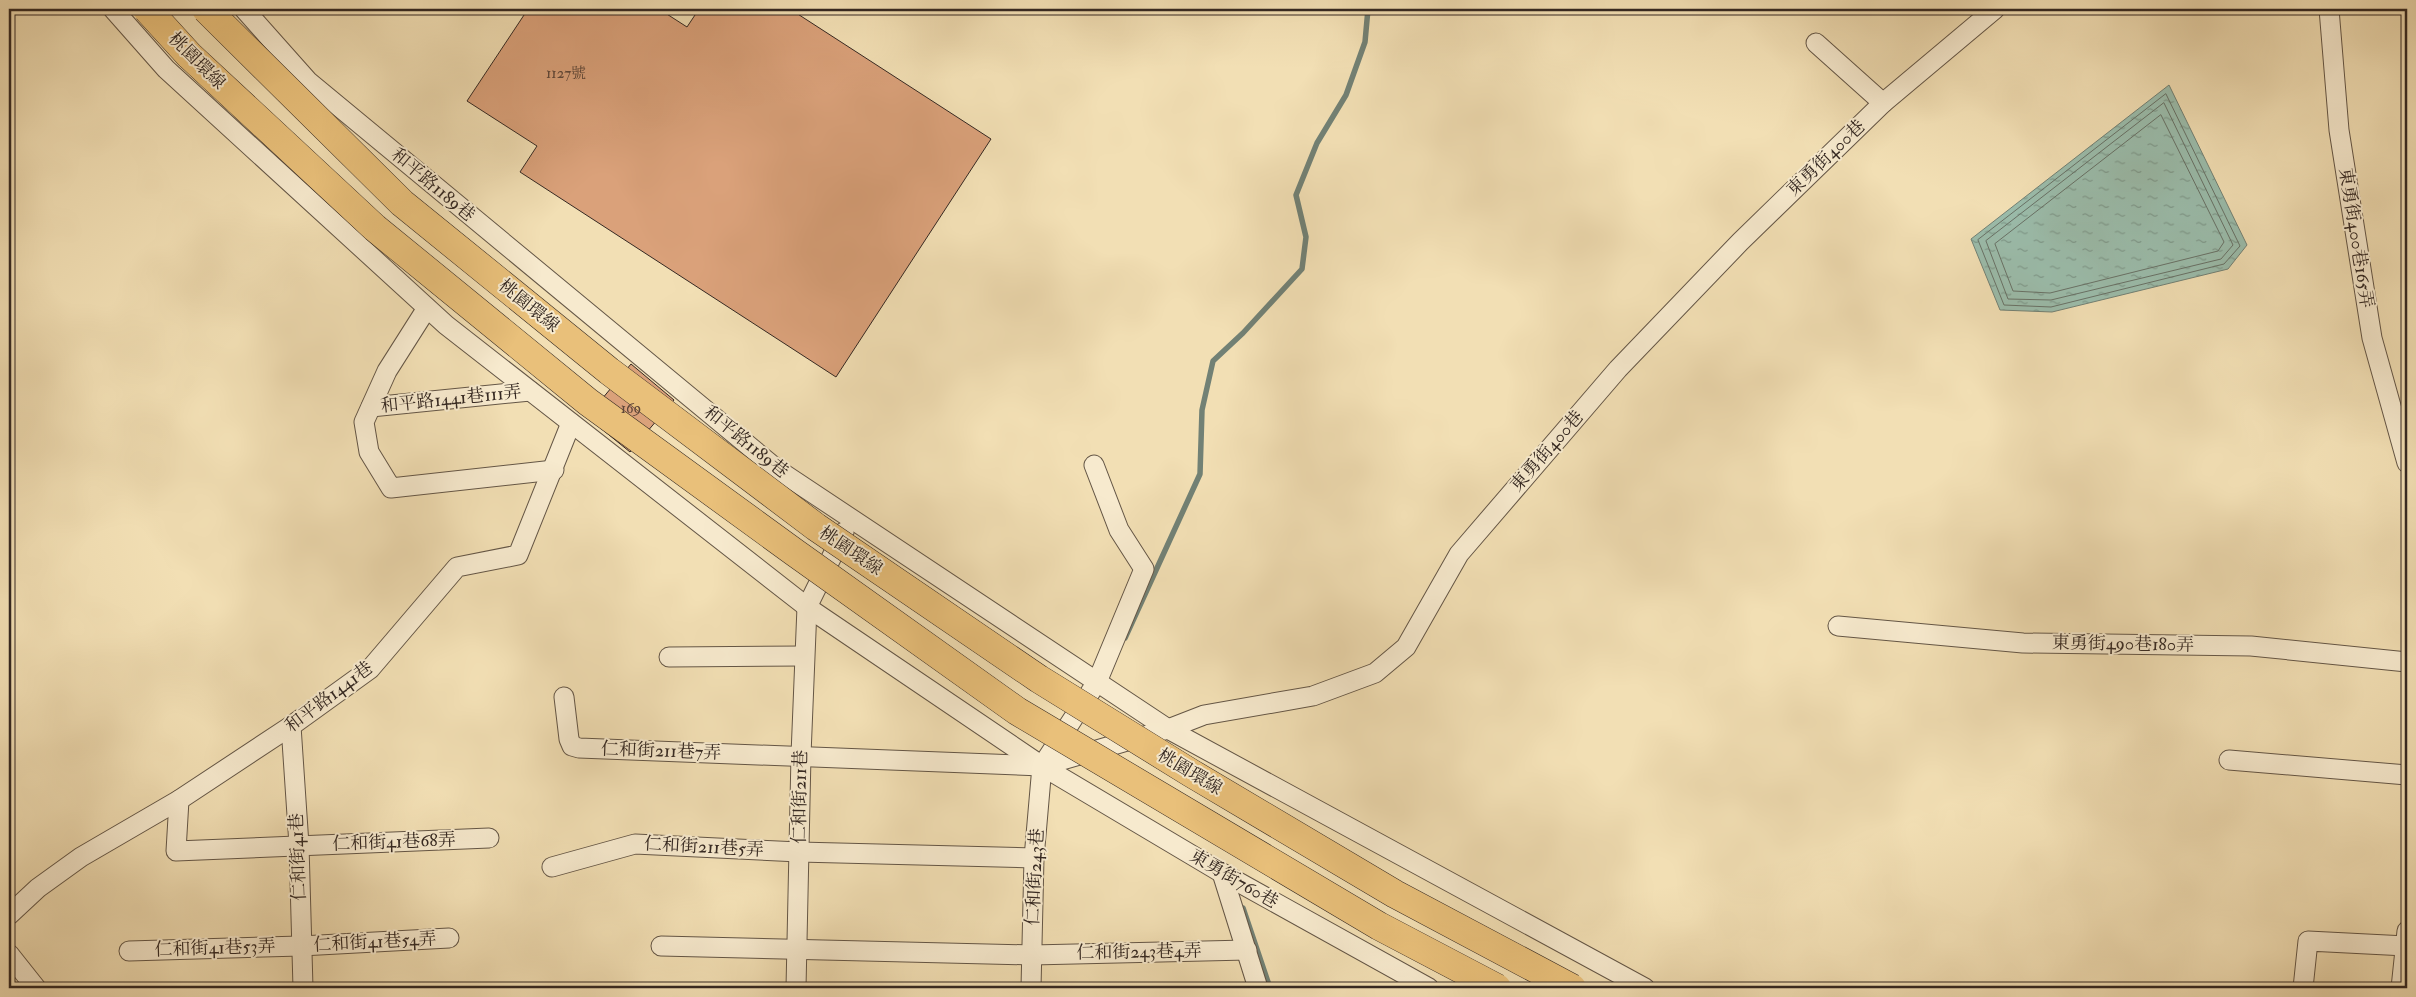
<svg xmlns="http://www.w3.org/2000/svg" width="2416" height="997" viewBox="0 0 2416 997" font-family="'IM FELL Double Pica','Noto Serif TC',serif">
<defs>
<pattern id="water-ripples" width="26" height="14" patternUnits="userSpaceOnUse" patternTransform="scale(1.25)"><rect width="26" height="14" fill="#9bbdac"/><path d="M2 4q2-2 4 0t4 0M15 11q2-2 4 0t4 0" fill="none" stroke="#7f9a8c"/></pattern>
</defs>
<rect width="100%" height="100%" fill="#f2dfb4"/>
<filter id="stains"><feTurbulence type="fractalNoise" baseFrequency=".004" numOctaves="4"/><feColorMatrix values="0 0 0 0 .2 0 0 0 0 .09 0 0 0 0 .02 0 0 0 .5 -.17"/></filter>
<radialGradient id="worn" r=".72"><stop offset=".6" stop-color="#630" stop-opacity="0"/><stop offset="1" stop-color="#630" stop-opacity=".3"/></radialGradient>
<path fill="url(#water-ripples)" stroke="#728175" d="M2169,85L2247,245L2228,269L2052,312L2000,310L1971,239Z"/>
<g fill="none" stroke-linecap="round" stroke-linejoin="round">
<g stroke="#687267" stroke-width="1">
<path d="M2166,94L2240,246L2224,264L2051,307L2004,305L1978,240Z"/>
<path d="M2164,103L2233,245L2221,259L2051,300L2008,299L1986,241Z"/>
<path d="M2161,115L2224,242L2218,251L2050,293L2013,291L1995,244Z"/>
</g>
<g stroke="#728175" stroke-width="5.5">
<path d="M1125,638L1200,474L1202,410L1213,361L1243,333L1302,269L1306,237L1296,195L1317,143L1346,95L1365,42L1368,9"/>
<path d="M1243,908L1270,988"/>
</g>
</g>
<g fill="#daa17a" stroke="#342822">
<path d="M528,9H659L687,27L699,9H790L991,139L836,377L520,172L537,146L467,101Z"/>
<path d="M631,364L674,400L630,452L587,417Z"/>
</g>
<g fill="none" stroke-linecap="round" stroke-linejoin="round">
<defs>
<g id="minor">
<path d="M113,9L166,69L446,325L807,607L1042,766L1222,873L1429,988"/>
<path d="M244,9L308,81L778,470L1168,729L1645,988"/>
<path d="M2329,9L2339,130L2372,338L2407,463"/>
<path d="M1816,43L1883,103"/>
<path d="M427,308L387,371L364,422L369,452L391,488L554,470"/>
<path d="M371,407L530,391"/>
<path d="M1838,626L2023,643L2251,646L2407,662"/>
<path d="M669,657L804,656"/>
<path d="M564,697L569,739L572,746L579,748L1042,766L1168,729L1204,715L1313,696L1375,673L1406,647L1459,554L1618,369L1740,242L1883,103L1995,9"/>
<path d="M291,726L299,845L303,988"/>
<path d="M2229,760L2407,775"/>
<path d="M179,800L176,851L489,838"/>
<path d="M552,867L635,844L799,852L1034,858"/>
<path d="M1222,873L1258,988"/>
<path d="M9,915L38,888L81,857L179,800L291,726L370,669L457,567L518,555L571,423"/>
<path d="M661,946L1032,955L1247,950"/>
<path d="M129,951L301,946L449,938"/>
<path d="M9,954L36,988"/>
<path d="M796,988L801,755L807,607L844,532"/>
<path d="M1031,988L1034,858L1042,766L1097,682L1144,569L1119,530L1094,465"/>
<path d="M2303,988L2308,941L2406,946"/>
<path d="M2401,988L2407,931"/>
</g>
</defs>
<use href="#minor" stroke="#645646" stroke-width="21"/>
<use href="#minor" stroke="#f7eace" stroke-width="19"/>
<defs>
<g id="highway-bridge">
<path d="M147,9L189,55L375,228L588,402L794,552L1017,711L1379,926L1497,988"/>
<path d="M206,9L402,203L609,371L816,527L1039,679L1191,773L1395,894L1572,988"/>
</g>
</defs>
<use href="#highway-bridge" stroke="#342822" stroke-width="29" stroke-linecap="butt"/>
<use href="#highway-bridge" stroke="#e9c07a" stroke-width="28"/>
</g>
<g text-anchor="middle" dominant-baseline="central" stroke-width="4" stroke-linejoin="round" paint-order="stroke">
<g font-size="15" fill="#5e4638">
<text x="566" y="73">1127號</text>
<text x="631" y="408">169</text>
</g>
<g font-size="18" fill="#342822" stroke="#f7eace">
<text transform="translate(197 61) rotate(45)">桃園環線</text>
<text transform="translate(1826 158) rotate(-44)">東勇街400巷</text>
<text transform="translate(433 185) rotate(40)">和平路1189巷</text>
<text transform="translate(2356 238) rotate(81)">東勇街400巷165弄</text>
<text transform="translate(529 306) rotate(39)">桃園環線</text>
<text transform="translate(451 399) rotate(-6)">和平路1441巷111弄</text>
<text transform="translate(746 442) rotate(39)">和平路1189巷</text>
<text transform="translate(1547 451) rotate(-49)">東勇街400巷</text>
<text transform="translate(851 551) rotate(34)">桃園環線</text>
<text transform="translate(2123 644) rotate(1)">東勇街490巷180弄</text>
<text transform="translate(329 697) rotate(-37)">和平路1441巷</text>
<text transform="translate(661 751) rotate(2)">仁和街211巷7弄</text>
<text transform="translate(1190 772) rotate(31)">桃園環線</text>
<text transform="translate(800 797) rotate(-89)">仁和街211巷</text>
<text transform="translate(394 842) rotate(-2)">仁和街41巷68弄</text>
<text transform="translate(704 847) rotate(3)">仁和街211巷5弄</text>
<text transform="translate(298 857) rotate(-92)">仁和街41巷</text>
<text transform="translate(1035 877) rotate(-87)">仁和街243巷</text>
<text transform="translate(1234 879) rotate(30)">東勇街760巷</text>
<text transform="translate(375 942) rotate(-3)">仁和街41巷54弄</text>
<text transform="translate(215 948) rotate(-2)">仁和街41巷53弄</text>
<text transform="translate(1139 952) rotate(-1)">仁和街243巷4弄</text>
</g>
</g>
<rect width="2416" height="997" fill="none" stroke="#f2dfb4" stroke-width="30"/>
<rect x="10" y="10" width="2396" height="977" fill="none" stroke="#342822" stroke-width="2.5"/>
<rect x="15" y="15" width="2386" height="967" fill="none" stroke="#342822"/>
<rect width="100%" height="100%" filter="url(#stains)"/>
<rect width="100%" height="100%" fill="url(#worn)"/>
</svg>
